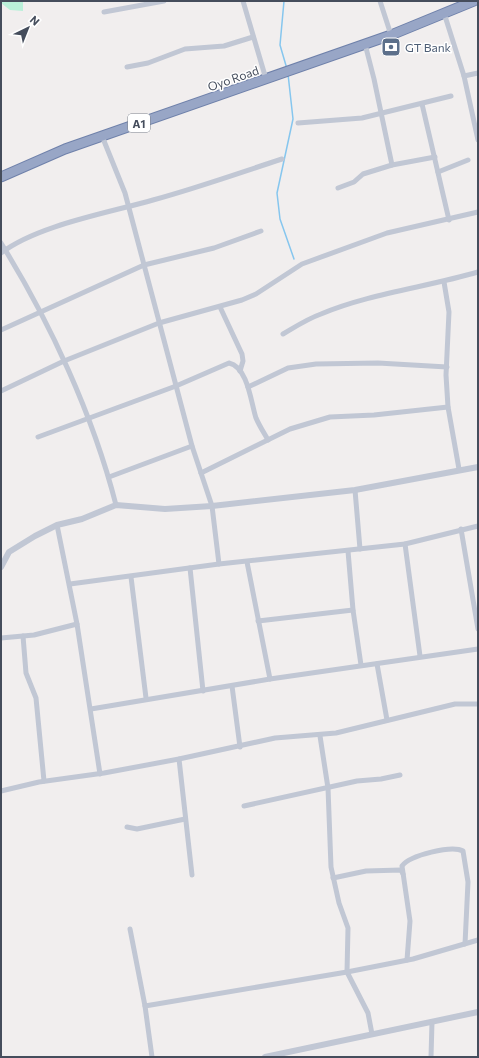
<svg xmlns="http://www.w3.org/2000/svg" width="479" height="1058" viewBox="0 0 479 1058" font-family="Commissioner,sans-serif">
<rect width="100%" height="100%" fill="#f1eeee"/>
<path fill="#baf0d9" d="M1,1H23V11L10,10L1,3Z"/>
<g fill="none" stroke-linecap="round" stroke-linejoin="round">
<g stroke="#86c6ee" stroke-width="1.5">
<path d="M284,1L280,45L287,69"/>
<path d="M288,74L293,119L277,193L280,219L294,259"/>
</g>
<defs>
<path id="trunk" d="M1,177L65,149L391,35L474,1"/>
</defs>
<use href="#trunk" stroke="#6f81aa" stroke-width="11"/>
<g stroke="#c1c7d4" stroke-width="5">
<path d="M243,1L266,79"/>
<path d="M380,1L391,35"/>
<path d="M104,12L164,1"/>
<path d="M444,13L464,76L478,140"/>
<path d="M365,44L374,79L392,165"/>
<path d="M127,67L148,63L185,49L224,46L253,37"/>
<path d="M464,76L478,73"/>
<path d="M422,104L449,220"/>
<path d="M298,123L362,118L451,96"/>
<path d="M102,136L125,193L192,446L212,506L219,564"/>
<path d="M438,172L468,160"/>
<path d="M338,188L354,182L363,174L392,165L435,157"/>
<path d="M1,243C50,322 93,415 116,505"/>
<path d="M1,253C38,225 108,213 153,200C197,188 239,173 282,159"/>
<path d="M444,282L449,312L446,375L448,407L459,469"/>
<path d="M220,307L242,354L243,361L240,371"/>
<path d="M1,330L144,265L214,248L261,231"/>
<path d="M283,334C295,327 307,319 321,314C368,294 427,287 478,272"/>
<path d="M248,387L288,368L316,364L378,363L447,367"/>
<path d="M1,391L64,361L159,323L242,300L256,294L302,264L387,233L478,212"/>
<path d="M38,437L176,386L229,363C248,367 251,403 256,418C259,425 264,433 268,440"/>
<path d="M201,473L290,429L330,417L374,415L448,407"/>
<path d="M109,477L192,446"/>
<path d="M355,490L360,549"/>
<path d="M57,525L77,624L100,774"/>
<path d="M461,529L478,629"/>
<path d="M405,544L420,656"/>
<path d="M348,551L353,610L361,665"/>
<path d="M247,562L270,679"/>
<path d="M190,568L203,691"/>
<path d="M131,577L146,698"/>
<path d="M70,584L219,564L405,544L478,526"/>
<path d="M258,621L353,610"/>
<path d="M23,636L26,673L36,698L44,781"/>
<path d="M1,638L34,635L77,624"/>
<path d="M377,664L387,720"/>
<path d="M232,686L240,747"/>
<path d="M91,709L270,679L478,649"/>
<path d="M320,736L328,788L331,867L339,903L348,928L347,972L368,1013L372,1034"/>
<path d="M179,759L192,875"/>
<path d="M1,791L39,782L104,773L179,759L275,738L336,733L455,704H478"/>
<path d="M244,806L357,781L381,779L400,775"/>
<path d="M127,827L137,829L185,819"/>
<path d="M333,878L366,871L401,870L403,874"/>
<path d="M130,929L145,1006L152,1057"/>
<path d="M407,960L410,921L402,866C410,855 452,845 463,851L468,882L465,944"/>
<path d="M145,1006L347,972L413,959L478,940"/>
<path d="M431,1057L432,1022"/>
</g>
<g stroke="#c1c7d4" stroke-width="6">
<path d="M1,567L9,552L35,536L57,525L82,519L116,505L165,509L212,506L355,490L478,467"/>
<path d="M265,1057L478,1012"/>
</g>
<use href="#trunk" stroke="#98a6c6" stroke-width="9"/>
</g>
<defs>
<symbol id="bank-square" viewBox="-11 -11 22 22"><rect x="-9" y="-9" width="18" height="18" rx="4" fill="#5c6f8a" stroke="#fff"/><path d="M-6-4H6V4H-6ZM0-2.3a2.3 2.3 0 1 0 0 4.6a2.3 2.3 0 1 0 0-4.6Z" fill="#fff"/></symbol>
</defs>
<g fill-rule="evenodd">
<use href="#bank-square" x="380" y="36" width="22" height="22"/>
</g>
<g text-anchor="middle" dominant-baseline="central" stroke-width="3" stroke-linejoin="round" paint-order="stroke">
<rect fill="#fff" stroke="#7d828d" stroke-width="1" x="128" y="114" width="22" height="18" rx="3"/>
<g font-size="11" font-weight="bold" fill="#454d5c">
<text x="139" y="123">A1</text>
</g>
<g font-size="12" fill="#4e5e75" stroke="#fff" text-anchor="start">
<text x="405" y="47">GT Bank</text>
</g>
<g font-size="12" fill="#454d5c" stroke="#fff">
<text transform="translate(233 78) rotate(-19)">Oyo Road</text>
</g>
</g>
<rect width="479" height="1058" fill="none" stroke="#454d5c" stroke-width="4"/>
<g transform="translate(28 28) rotate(43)" stroke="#ffffff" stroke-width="3" paint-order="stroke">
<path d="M0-3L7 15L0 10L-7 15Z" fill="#454d5c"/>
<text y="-6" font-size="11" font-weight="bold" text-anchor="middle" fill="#454d5c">N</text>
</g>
</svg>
